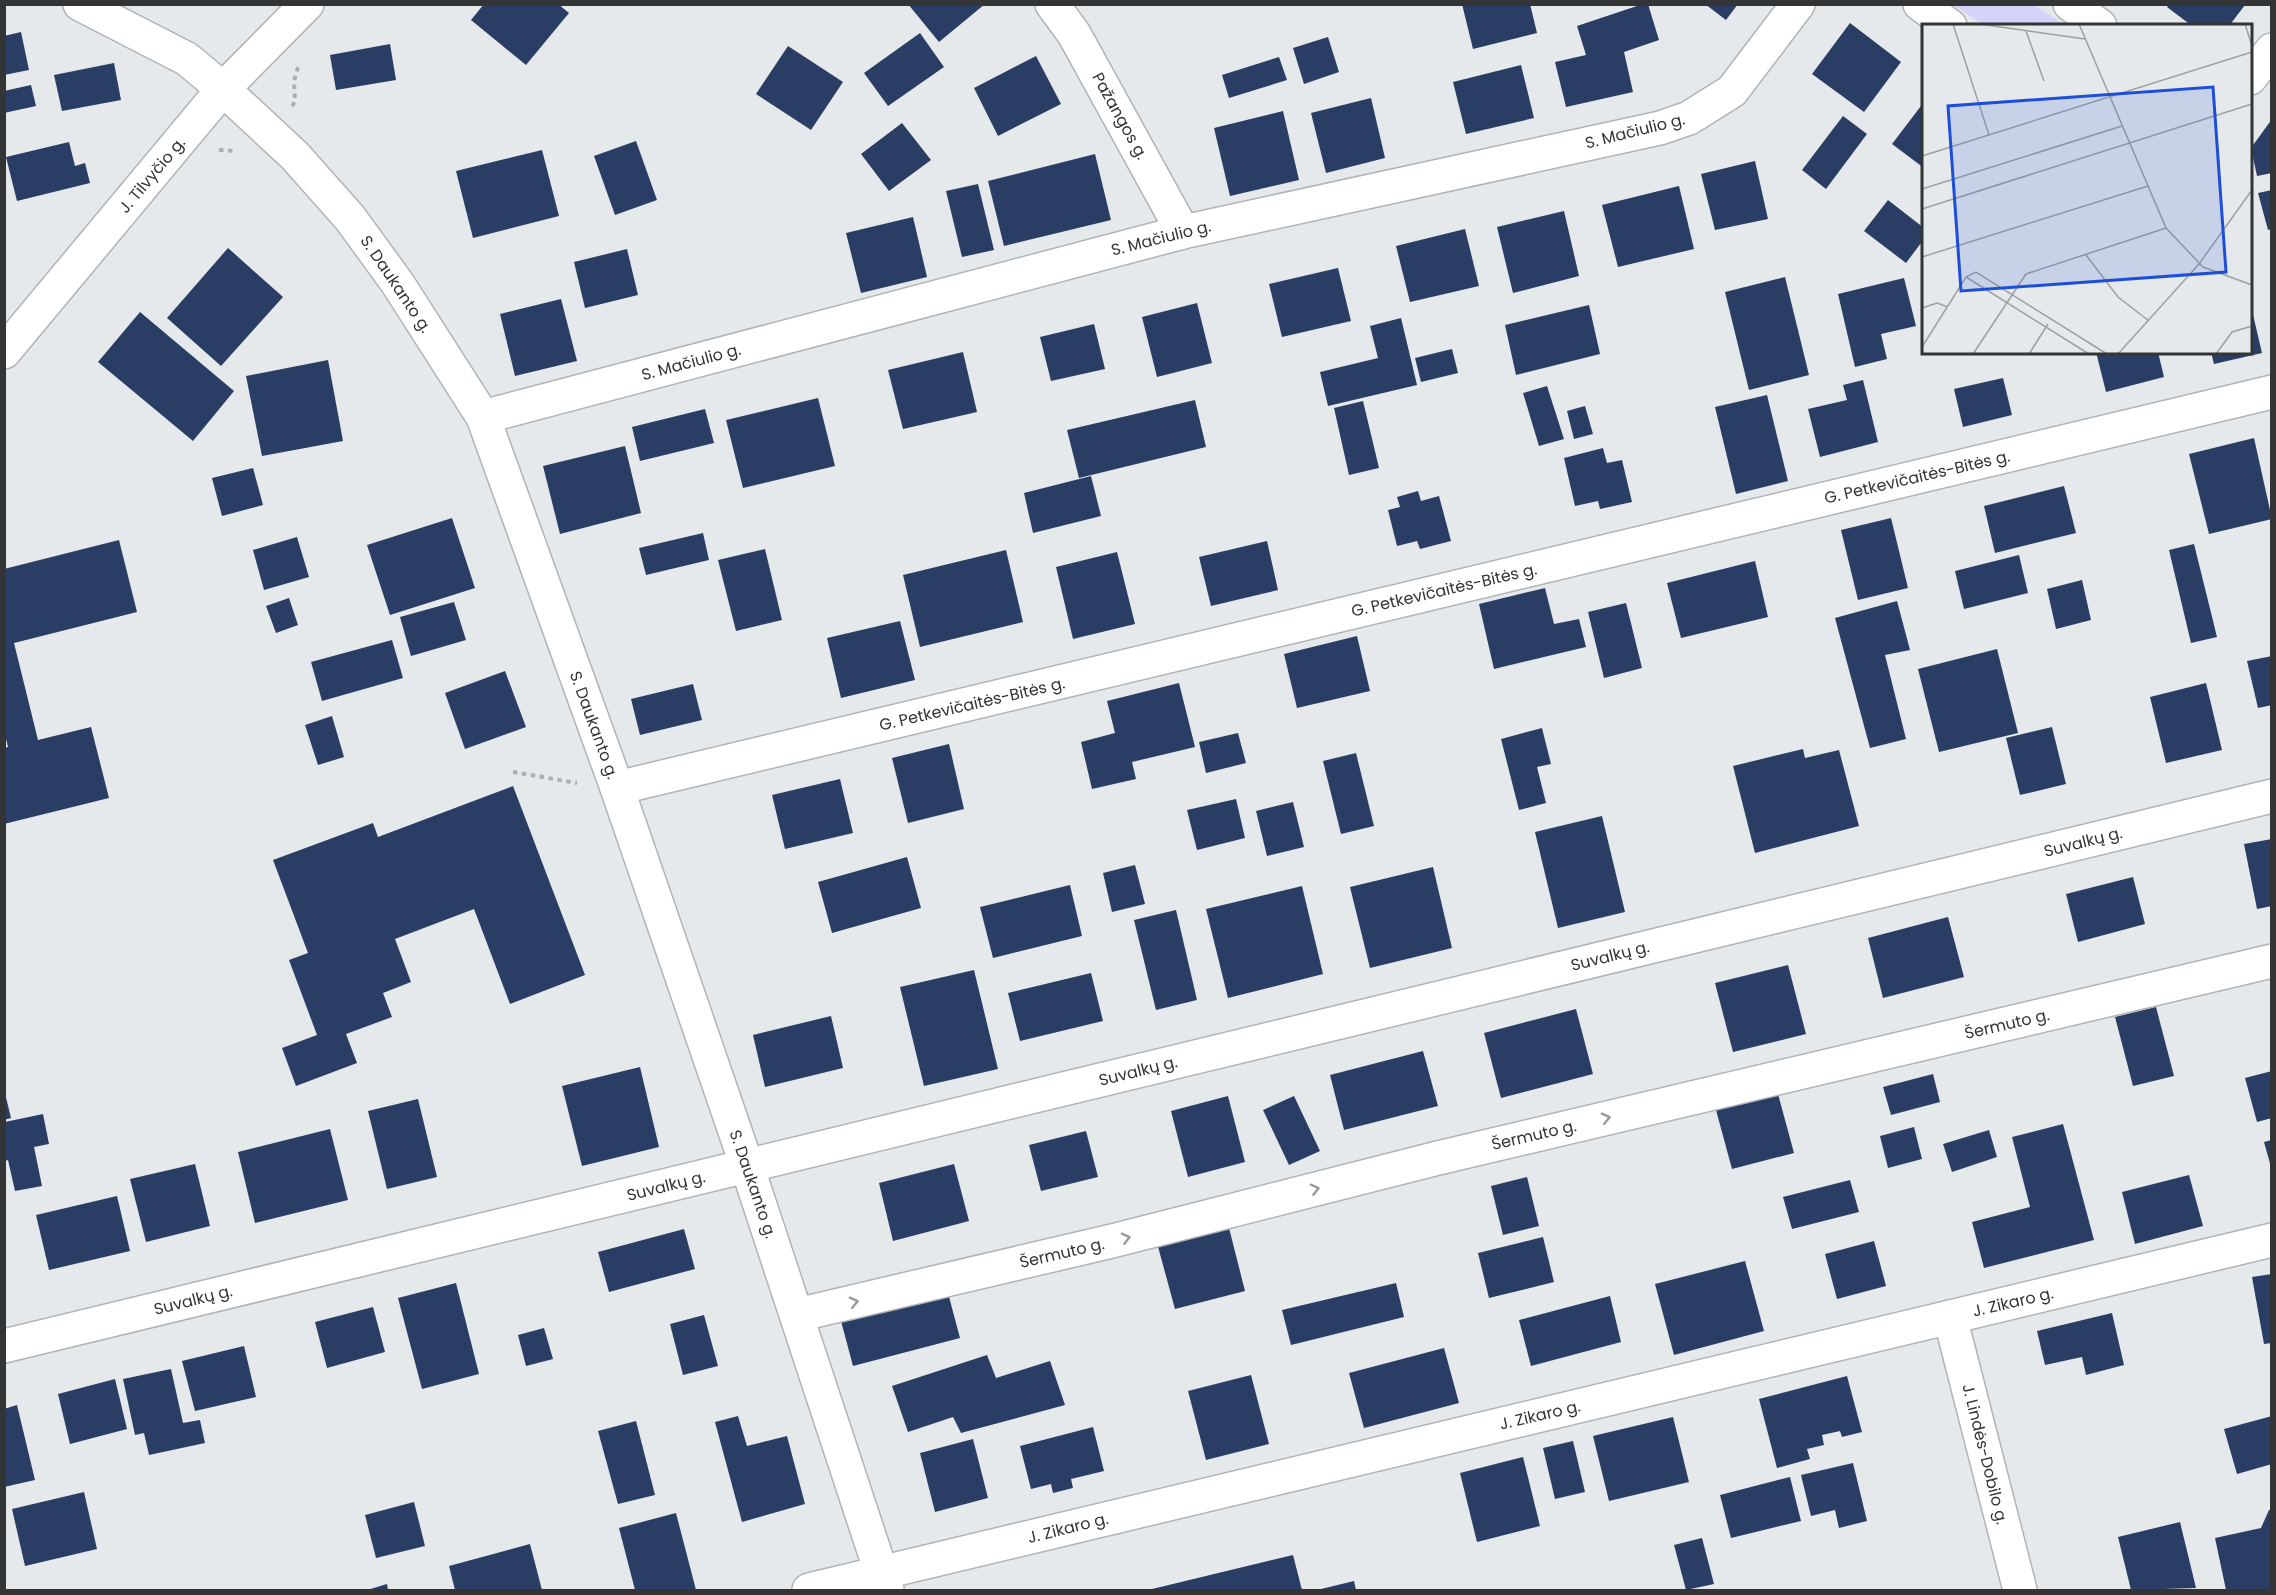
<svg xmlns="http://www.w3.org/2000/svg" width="2276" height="1595" viewBox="0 0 2276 1595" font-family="Poppins,sans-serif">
<rect width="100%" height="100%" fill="#e5e9eb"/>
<path fill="#d5d3f9" d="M1954,5H2034L2065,25H1983Z"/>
<g fill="#2a3e65">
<path d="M484,4H558L569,13L526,65L471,20Z"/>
<path d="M908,4H985L939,42Z"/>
<path d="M1462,4H1530L1537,33L1473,49Z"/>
<path d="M1643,4H1648L1659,40L1624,52L1633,92L1566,107L1555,62L1586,55L1577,26Z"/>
<path d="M1705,4H1738L1726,20Z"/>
<path d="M2169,5H2245L2229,26H2192L2167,7Z"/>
<path d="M1850,23L1901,62L1864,112L1812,74Z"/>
<path d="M21,32L29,70L4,75V36Z"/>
<path d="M920,33L944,67L888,106L864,73Z"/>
<path d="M1328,37L1339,72L1304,84L1293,48Z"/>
<path d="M390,44L396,80L336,90L330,55Z"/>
<path d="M788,46L843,82L811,130L756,94Z"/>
<path d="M1036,56L1061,104L998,136L974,88Z"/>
<path d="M1279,57L1287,80L1229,98L1222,75Z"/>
<path d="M114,63L121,100L62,111L54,75Z"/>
<path d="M1521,65L1534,118L1466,134L1453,82Z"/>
<path d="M31,85L36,106L4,113V91Z"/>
<path d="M1371,98L1385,158L1326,173L1311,113Z"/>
<path d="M1924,102V168L1892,144Z"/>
<path d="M1283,111L1299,180L1230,196L1214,128Z"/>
<path d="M1843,116L1867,134L1826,189L1802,170Z"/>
<path d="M2272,119V173L2257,176L2251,148Z"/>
<path d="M902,123L931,160L889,191L861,154Z"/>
<path d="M636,141L657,200L615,215L594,156Z"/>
<path d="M69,142L75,166L85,163L90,183L17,201L6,157Z"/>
<path d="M542,150L559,216L473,238L456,171Z"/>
<path d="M1095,154L1111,220L1004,246L988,181Z"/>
<path d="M1755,161L1768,219L1715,230L1701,174Z"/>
<path d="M978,184L994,250L962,257L946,191Z"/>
<path d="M1679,186L1694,249L1618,267L1602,205Z"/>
<path d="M2272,190V229L2268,230L2258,193Z"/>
<path d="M1888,200L1924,228V239L1906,263L1864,231Z"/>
<path d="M1564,211L1579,276L1513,293L1497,227Z"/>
<path d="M913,217L927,277L861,293L846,233Z"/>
<path d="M1465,229L1479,286L1410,302L1396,246Z"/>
<path d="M228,248L283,297L221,366L167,318Z"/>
<path d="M627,249L638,295L585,308L574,262Z"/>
<path d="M1338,268L1351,321L1282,337L1269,284Z"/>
<path d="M1785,277L1809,375L1749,390L1725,292Z"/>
<path d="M1904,278L1916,326L1881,334L1887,359L1855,367L1838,294Z"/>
<path d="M561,299L577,361L515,376L500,314Z"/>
<path d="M1197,303L1212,363L1157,377L1142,317Z"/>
<path d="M1589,305L1600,354L1516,375L1505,325Z"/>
<path d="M2251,306L2262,353L2214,364L2211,352H2250Z"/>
<path d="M140,312L234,391L193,441L98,362Z"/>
<path d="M1401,318L1417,385L1328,406L1320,372L1378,358L1370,326Z"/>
<path d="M1094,324L1105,369L1051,381L1040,337Z"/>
<path d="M1452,349L1458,373L1421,382L1415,358Z"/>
<path d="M963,352L977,412L903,429L888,370Z"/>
<path d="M2096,352H2158L2164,377L2106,392Z"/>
<path d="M328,360L343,441L262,456L246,376Z"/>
<path d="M2003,378L2012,415L1963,427L1954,389Z"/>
<path d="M1863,380L1878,442L1820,457L1808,409L1847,400L1843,385Z"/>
<path d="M1547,386L1564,439L1539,446L1523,393Z"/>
<path d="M1767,395L1788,481L1736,494L1715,407Z"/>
<path d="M818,398L835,466L743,488L726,420Z"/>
<path d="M1195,400L1206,447L1079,478L1067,430Z"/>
<path d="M1363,401L1379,468L1349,475L1334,408Z"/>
<path d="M1585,406L1593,434L1574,439L1567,411Z"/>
<path d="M705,409L714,443L640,461L632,427Z"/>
<path d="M2254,438L2272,519L2209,534L2189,454Z"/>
<path d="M625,446L641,513L560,534L543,466Z"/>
<path d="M1603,448L1607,463L1622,460L1632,502L1600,509L1598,501L1575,506L1564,458Z"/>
<path d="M253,468L263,505L222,516L212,478Z"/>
<path d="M1091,476L1101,516L1033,533L1024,493Z"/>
<path d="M2064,486L2076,533L1995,553L1984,506Z"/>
<path d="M1418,491L1421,501L1439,496L1451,541L1420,549L1417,541L1397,546L1388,510L1400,507L1397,497Z"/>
<path d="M452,518L475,588L390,615L367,545Z"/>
<path d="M1891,518L1908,588L1858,600L1841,530Z"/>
<path d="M703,533L709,560L646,575L639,548Z"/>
<path d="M297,537L309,577L264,590L253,550Z"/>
<path d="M119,540L137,612L14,643L38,740L91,727L109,798L4,824V748L8,747L4,731V569Z"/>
<path d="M1267,541L1278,590L1211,606L1199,557Z"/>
<path d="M2194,544L2217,637L2191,643L2169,550Z"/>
<path d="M765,549L782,620L736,631L718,560Z"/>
<path d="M1006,550L1023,622L920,647L903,575Z"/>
<path d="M1117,552L1135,624L1073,639L1056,567Z"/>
<path d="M2019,555L2028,593L1964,609L1955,571Z"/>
<path d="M1755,561L1768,617L1681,638L1667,583Z"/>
<path d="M2082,580L2091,620L2056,629L2047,589Z"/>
<path d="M1545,588L1554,624L1579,619L1586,647L1494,669L1479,604Z"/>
<path d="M289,598L298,625L276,633L266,606Z"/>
<path d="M1897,601L1910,650L1885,655L1906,739L1870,748L1835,618Z"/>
<path d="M454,602L466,640L411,656L400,617Z"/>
<path d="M1626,603L1642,668L1604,678L1588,612Z"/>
<path d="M900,621L915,680L841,698L827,638Z"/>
<path d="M1357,636L1370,691L1297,708L1284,654Z"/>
<path d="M392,640L403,678L322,701L311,662Z"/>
<path d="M1997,649L2018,733L1939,752L1918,669Z"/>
<path d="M2272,656V705L2258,708L2247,661Z"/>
<path d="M505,671L526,727L465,749L445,693Z"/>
<path d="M1179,683L1195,747L1132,762L1136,779L1092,789L1081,742L1115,733L1107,701Z"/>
<path d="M2206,683L2222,750L2166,763L2150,697Z"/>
<path d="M693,684L702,720L640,735L631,699Z"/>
<path d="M332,716L344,757L318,765L305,725Z"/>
<path d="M2052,727L2066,784L2020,795L2006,738Z"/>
<path d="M1542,728L1551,764L1537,767L1546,803L1519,810L1501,739Z"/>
<path d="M1238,733L1246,763L1206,773L1199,742Z"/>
<path d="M949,744L964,809L908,823L892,758Z"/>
<path d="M1803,749L1805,758L1839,750L1859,826L1755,853L1733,766Z"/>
<path d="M1356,753L1374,826L1341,834L1323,761Z"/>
<path d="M840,779L853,833L785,849L772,795Z"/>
<path d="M513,786L585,975L510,1004L474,909L395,939L411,982L383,993L392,1017L346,1034L357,1063L296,1086L282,1048L317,1035L289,960L308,953L273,860L373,823L378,837Z"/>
<path d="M1236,799L1245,838L1197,850L1187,810Z"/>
<path d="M1293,802L1304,847L1267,856L1256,811Z"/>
<path d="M1602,816L1625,912L1558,928L1535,832Z"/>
<path d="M2272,839V906L2257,909L2244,844Z"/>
<path d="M907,857L921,908L832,933L818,882Z"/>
<path d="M1135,865L1145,904L1112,912L1103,873Z"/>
<path d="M1433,867L1452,948L1370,968L1350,887Z"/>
<path d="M2133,877L2145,924L2078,942L2066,894Z"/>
<path d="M1070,885L1082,936L993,958L980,907Z"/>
<path d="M1302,886L1323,974L1228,998L1206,909Z"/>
<path d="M1176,910L1197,1000L1156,1010L1134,920Z"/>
<path d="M1948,917L1964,977L1883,998L1868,938Z"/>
<path d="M1788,965L1806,1034L1733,1052L1715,983Z"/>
<path d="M974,970L998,1069L924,1086L900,987Z"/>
<path d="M1091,973L1103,1021L1020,1041L1008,993Z"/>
<path d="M2156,1007L2174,1076L2133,1086L2115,1017Z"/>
<path d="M1576,1009L1593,1074L1501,1098L1484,1033Z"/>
<path d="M831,1016L843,1068L765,1087L753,1035Z"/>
<path d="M1423,1051L1438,1106L1344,1130L1330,1075Z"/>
<path d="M640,1067L659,1147L582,1166L562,1086Z"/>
<path d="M2272,1071V1118L2257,1122L2245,1078Z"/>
<path d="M1933,1074L1940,1102L1891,1115L1883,1087Z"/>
<path d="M4,1089L11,1118L4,1120Z"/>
<path d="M1778,1094L1794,1153L1732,1169L1716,1110Z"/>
<path d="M1228,1096L1245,1162L1188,1177L1171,1111Z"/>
<path d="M1294,1096L1320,1151L1289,1165L1263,1110Z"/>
<path d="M418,1099L437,1177L387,1189L368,1111Z"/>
<path d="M43,1114L49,1144L34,1147L42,1186L15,1191L8,1160L5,1161V1122Z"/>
<path d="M2063,1124L2094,1240L1984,1268L1972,1222L2030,1207L2012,1137Z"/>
<path d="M1914,1127L1922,1159L1888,1168L1880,1136Z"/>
<path d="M330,1129L348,1200L255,1223L238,1152Z"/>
<path d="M1989,1130L1997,1157L1952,1172L1943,1144Z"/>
<path d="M1086,1131L1098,1177L1041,1191L1029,1145Z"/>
<path d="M2272,1140V1167H2271L2264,1142Z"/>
<path d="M195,1164L210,1226L146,1242L130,1179Z"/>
<path d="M954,1164L969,1221L893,1241L879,1183Z"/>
<path d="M2189,1175L2203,1226L2135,1244L2122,1192Z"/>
<path d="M1527,1177L1539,1226L1503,1235L1491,1186Z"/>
<path d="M1850,1180L1859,1212L1792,1229L1783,1197Z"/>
<path d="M117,1196L130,1251L49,1270L36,1215Z"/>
<path d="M1228,1224L1245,1291L1175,1309L1157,1243Z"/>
<path d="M684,1229L695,1269L609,1292L598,1252Z"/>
<path d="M1543,1237L1554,1282L1489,1298L1478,1253Z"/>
<path d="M1874,1241L1886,1286L1837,1299L1825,1254Z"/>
<path d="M1745,1261L1764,1331L1674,1355L1655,1284Z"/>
<path d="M2272,1274V1343L2264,1344L2252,1277Z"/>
<path d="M456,1283L479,1374L422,1389L398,1298Z"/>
<path d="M1396,1283L1404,1317L1291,1345L1282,1310Z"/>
<path d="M948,1293L960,1338L853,1366L841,1321Z"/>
<path d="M1610,1296L1621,1342L1531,1366L1519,1320Z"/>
<path d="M373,1307L385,1352L327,1368L315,1322Z"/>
<path d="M2112,1313L2124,1365L2086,1375L2082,1357L2045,1365L2037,1331Z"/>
<path d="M704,1315L718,1366L683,1375L670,1324Z"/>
<path d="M544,1328L553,1359L526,1366L518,1335Z"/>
<path d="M244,1346L256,1397L195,1411L182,1361Z"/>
<path d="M1444,1348L1459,1403L1364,1428L1349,1373Z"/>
<path d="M987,1355L996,1378L1050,1361L1065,1405L961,1433L953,1417L908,1432L892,1386Z"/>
<path d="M171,1369L183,1423L200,1420L205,1443L149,1455L144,1433L135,1435L123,1379Z"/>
<path d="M1251,1375L1269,1444L1206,1460L1188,1391Z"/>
<path d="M1847,1376L1862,1432L1842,1437L1840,1431L1822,1435L1824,1445L1807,1449L1810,1459L1777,1468L1759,1399Z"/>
<path d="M115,1379L127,1429L70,1444L58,1394Z"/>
<path d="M17,1405L35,1480L4,1487V1409Z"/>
<path d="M738,1416L747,1446L787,1436L805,1504L742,1522L715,1422Z"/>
<path d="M2272,1416V1464L2237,1474L2224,1429Z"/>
<path d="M1673,1417L1689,1482L1609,1501L1593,1436Z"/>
<path d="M636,1421L655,1495L618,1504L598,1431Z"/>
<path d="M1093,1427L1104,1471L1071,1479L1073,1488L1053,1493L1051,1484L1031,1489L1020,1446Z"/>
<path d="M973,1439L988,1498L935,1512L920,1453Z"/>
<path d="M1573,1441L1585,1492L1555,1499L1543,1448Z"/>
<path d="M1523,1457L1540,1526L1477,1542L1460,1473Z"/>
<path d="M1853,1463L1867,1521L1839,1528L1835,1510L1811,1516L1801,1475Z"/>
<path d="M1790,1477L1801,1521L1731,1538L1720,1495Z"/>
<path d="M84,1492L97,1549L25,1566L12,1509Z"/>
<path d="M414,1502L425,1546L376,1558L365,1515Z"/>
<path d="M2269,1510H2272V1589L2226,1590L2215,1538L2261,1528Z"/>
<path d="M676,1513L696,1590H635L619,1528Z"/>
<path d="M2180,1522L2196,1588L2131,1590L2118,1537Z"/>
<path d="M1702,1538L1714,1584L1686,1590L1674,1545Z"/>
<path d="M530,1544L542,1590H455L449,1566Z"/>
<path d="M1293,1555L1302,1590H1148Z"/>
<path d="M1354,1581L1356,1590H1317Z"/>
<path d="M387,1584L388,1590H367Z"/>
</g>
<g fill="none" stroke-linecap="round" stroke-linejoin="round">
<defs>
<g id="minor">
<path d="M80,4L187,59L223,89L295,156L350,218L398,284L483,417L617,788L747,1166L887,1590"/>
<path d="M1052,4L1074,34L1183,232"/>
<path d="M1920,4L1950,26"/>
<path d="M2070,4L2100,26"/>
<path d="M2250,78L2272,50"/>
<path d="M483,417L1183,232L1660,128L1689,118L1732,91L1798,4"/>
<path d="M617,788L2272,392"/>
<path d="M797,1315L1112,1241L1438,1158L2272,961"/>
<path d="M1950,1317L2020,1590"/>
<path d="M4,1346L2272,796"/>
<path d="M809,1590L2272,1240"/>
</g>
<path id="major" d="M4,352L223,89L307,4"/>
</defs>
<use href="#minor" stroke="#b1b4b7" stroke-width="36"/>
<use href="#major" stroke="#b1b4b7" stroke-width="36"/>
<g stroke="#acafb1" stroke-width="4" stroke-dasharray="4.5 4.5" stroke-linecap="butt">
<path d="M292,106L295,102L294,81L298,67"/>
<path d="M219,150L236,151"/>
<path d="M513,772L577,783"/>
</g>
<use href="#minor" stroke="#fff" stroke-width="33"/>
<use href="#major" stroke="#fff" stroke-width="33"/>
</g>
<defs><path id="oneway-chevron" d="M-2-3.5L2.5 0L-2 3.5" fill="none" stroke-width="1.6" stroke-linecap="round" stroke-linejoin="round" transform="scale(1.5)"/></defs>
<g stroke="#999a9a">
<use href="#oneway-chevron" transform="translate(1606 1118) rotate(-13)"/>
<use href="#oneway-chevron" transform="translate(1315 1189) rotate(-14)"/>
<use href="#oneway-chevron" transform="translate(1126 1238) rotate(-14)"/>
<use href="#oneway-chevron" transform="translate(854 1302) rotate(-13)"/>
</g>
<g text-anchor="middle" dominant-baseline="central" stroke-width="6" stroke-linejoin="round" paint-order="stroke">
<g font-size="16" fill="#333435" stroke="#fff">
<text transform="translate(1120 116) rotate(61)">Pažangos g.</text>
<text transform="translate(1635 131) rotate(-14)">S. Mačiulio g.</text>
<text transform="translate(152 175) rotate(-50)">J. Tilvyčio g.</text>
<text transform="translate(1161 238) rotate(-14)">S. Mačiulio g.</text>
<text transform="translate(396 284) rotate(56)">S. Daukanto g.</text>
<text transform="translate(691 362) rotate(-15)">S. Mačiulio g.</text>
<text transform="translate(1917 477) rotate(-13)">G. Petkevičaitės-Bitės g.</text>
<text transform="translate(1444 590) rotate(-13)">G. Petkevičaitės-Bitės g.</text>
<text transform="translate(972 704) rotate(-13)">G. Petkevičaitės-Bitės g.</text>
<text transform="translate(594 725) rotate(70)">S. Daukanto g.</text>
<text transform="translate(2083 842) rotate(-14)">Suvalkų g.</text>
<text transform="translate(1610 956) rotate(-14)">Suvalkų g.</text>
<text transform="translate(2007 1024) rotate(-13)">Šermuto g.</text>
<text transform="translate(1138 1071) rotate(-14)">Suvalkų g.</text>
<text transform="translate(1534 1135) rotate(-13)">Šermuto g.</text>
<text transform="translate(753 1184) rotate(71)">S. Daukanto g.</text>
<text transform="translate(666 1186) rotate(-14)">Suvalkų g.</text>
<text transform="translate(1062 1253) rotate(-13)">Šermuto g.</text>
<text transform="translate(193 1300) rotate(-14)">Suvalkų g.</text>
<text transform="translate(2013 1302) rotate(-13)">J. Zikaro g.</text>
<text transform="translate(1540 1415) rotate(-13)">J. Zikaro g.</text>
<text transform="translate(1985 1454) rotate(76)">J. Lindės-Dobilo g.</text>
<text transform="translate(1068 1528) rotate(-14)">J. Zikaro g.</text>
</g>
</g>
<g transform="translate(1922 24)">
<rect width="330" height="330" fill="#e5e9eb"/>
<path fill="none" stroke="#9ea1a2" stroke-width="1.5" d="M31,0L67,111M58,0L163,15M157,0L244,204L281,243L330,261M323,0L330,22M104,7L122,57M0,132L330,28M0,165L200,102M0,185L330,80M164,231L196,273L227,297M0,233L226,162M44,253L167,330M0,284L15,279L26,283M0,323L44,253L54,248L185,330M51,330L104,250L244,204M107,330L126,300M196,330L277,240L330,166M294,330L310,308L330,302"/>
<path fill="#1d4ed8" fill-opacity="0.15" stroke="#1d4ed8" stroke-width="3" d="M291,63L304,248L39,267L26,82Z"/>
<rect width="330" height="330" fill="none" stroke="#333435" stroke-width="3"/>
</g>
<rect width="2276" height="1595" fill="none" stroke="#333435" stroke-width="12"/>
</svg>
